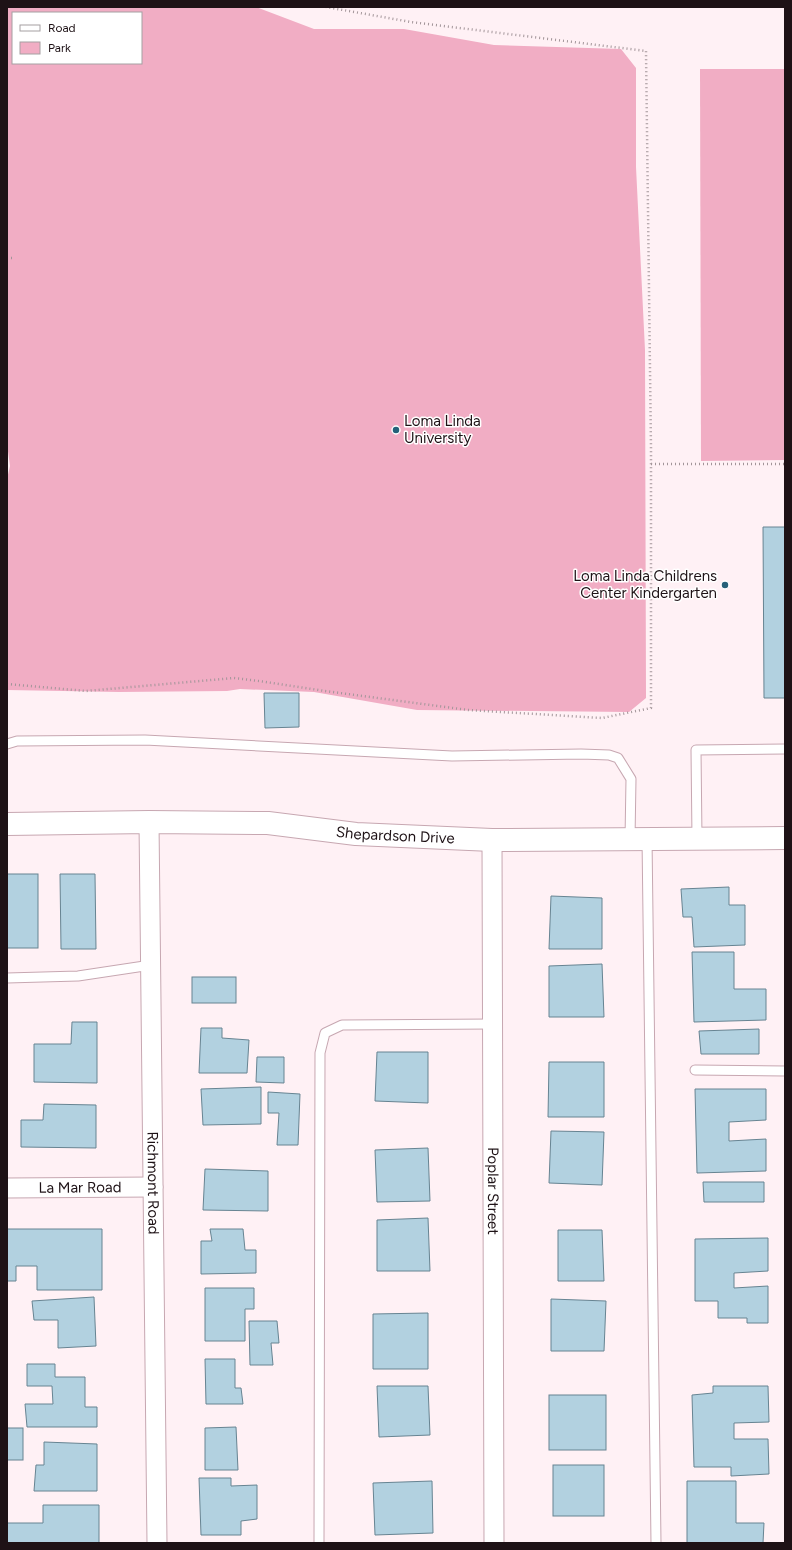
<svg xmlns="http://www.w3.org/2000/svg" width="792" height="1550" viewBox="0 0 792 1550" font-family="Figtree,sans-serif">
<rect width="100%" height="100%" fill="#fff1f5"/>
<g fill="#f1adc4" fill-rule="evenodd">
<path d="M7,7H256L314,29H404L494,45L621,49L636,68V167L645,350L646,698L629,712L417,710L314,692L240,689L227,691L119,692L7,690V479L10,466L7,444ZM13,13H141V63H13Z"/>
<path d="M700,69H785V460L701,461Z"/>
</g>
<g fill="#b2d1e0" stroke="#678492">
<path d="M763,527H785V698H764Z"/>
<path d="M264,693H299V727L265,728Z"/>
<rect x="7" y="874" width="31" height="74"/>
<path d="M60,874H95L96,949H61Z"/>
<path d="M729,887V905H745V945L694,947L692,917H683L681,889Z"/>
<path d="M551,896L602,898V949H549Z"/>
<path d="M692,952H734V989H766V1020L694,1022Z"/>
<path d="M602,964L604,1017H549V966Z"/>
<rect x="192" y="977" width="44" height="26"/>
<path d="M72,1022H97V1083L34,1082V1044H71Z"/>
<path d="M201,1028H222V1038L249,1040L247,1073H199Z"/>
<path d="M759,1029V1054H701L699,1031Z"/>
<path d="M377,1052H428V1103L375,1101Z"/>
<path d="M257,1057H284V1083L256,1082Z"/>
<path d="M549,1062H604V1117H548Z"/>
<path d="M261,1087V1124L203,1125L201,1089Z"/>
<path d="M695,1089H766V1120L729,1122V1141L766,1139V1171L697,1173Z"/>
<path d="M268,1092L300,1094L298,1145H277L279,1113H268Z"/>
<path d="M44,1104L96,1105V1148L21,1147V1120H43Z"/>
<path d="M551,1131L604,1132L602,1185L549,1183Z"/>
<path d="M428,1148L430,1201L377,1202L375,1150Z"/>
<path d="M205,1169L268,1171V1211L203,1210Z"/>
<path d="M703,1182H764V1202H704Z"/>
<path d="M428,1218L430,1271H377V1220Z"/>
<path d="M7,1229H102V1290H37V1266H16V1281H7Z"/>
<path d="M210,1229H243L245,1250H256V1273L201,1274V1241H212Z"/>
<path d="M558,1230H602L604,1281H558Z"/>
<path d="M768,1238V1271L734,1273V1288L768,1286V1323H747V1318H718V1301H695V1239Z"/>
<path d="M205,1288H254V1309H245V1341H205Z"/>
<path d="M94,1297L96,1346L58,1348V1320H34L32,1301Z"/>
<path d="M551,1299L606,1301L604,1351H551Z"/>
<path d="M428,1313V1369H373V1314Z"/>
<path d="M249,1321H277L279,1343H271L273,1365H250Z"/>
<path d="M205,1359H235V1388H241L243,1404H206Z"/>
<path d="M27,1364H55V1377H85V1407H97V1427H27L25,1404H53L52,1386H27Z"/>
<path d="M377,1386H428L430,1435L379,1437Z"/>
<path d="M713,1386H768L769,1422L734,1423V1439H768L769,1474L731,1476V1467H694L692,1395L713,1393Z"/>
<rect x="549" y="1395" width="57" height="55"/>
<path d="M236,1427L238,1470H205V1428Z"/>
<rect x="7" y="1428" width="16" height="32"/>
<path d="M44,1442L97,1444V1491H34L36,1465H44Z"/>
<rect x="553" y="1465" width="51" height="51"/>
<path d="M199,1478H231V1486L257,1485V1519L241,1521V1535H201Z"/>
<path d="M432,1481L433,1533L375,1535L373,1483Z"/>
<path d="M687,1481H736V1523H764L763,1543H687Z"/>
<path d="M43,1505H99V1543H7V1523H43Z"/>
</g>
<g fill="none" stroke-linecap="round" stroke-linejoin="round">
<defs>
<g id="service">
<path d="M7,744L17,741L145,740L452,756L581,754L609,755L618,758L631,779L630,839"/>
<path d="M647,838L656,1543"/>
<path d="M697,838L696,750L785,749"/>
<path d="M7,978L78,976L151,965"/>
<path d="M695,1070L785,1071"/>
<path d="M319,1543L320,1053L325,1033L342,1025L493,1024"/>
</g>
<g id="minor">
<path id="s1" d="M149,822L157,1543"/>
<path id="s2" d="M492,840L494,1543"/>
<path id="s3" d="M7,1188L153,1187"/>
</g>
<g id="tertiary">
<path id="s4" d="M7,824L149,822L268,823L356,834L492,840L785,838"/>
</g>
</defs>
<use href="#service" stroke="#c7a7b1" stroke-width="11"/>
<use href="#minor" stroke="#c7a7b1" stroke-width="21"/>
<use href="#tertiary" stroke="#c7a7b1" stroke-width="24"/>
<g stroke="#a29599" stroke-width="2.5" stroke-dasharray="1 3" stroke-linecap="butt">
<path d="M7,258H13"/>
<path d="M651,464H785"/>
<path d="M7,684L86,691L234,678L259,681L325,691L468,710L602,718L651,708V448L646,51L411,22L326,7"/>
</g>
<use href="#service" stroke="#fff" stroke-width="9"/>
<use href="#minor" stroke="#fff" stroke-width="19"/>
<use href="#tertiary" stroke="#fff" stroke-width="22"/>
</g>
<g fill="#256179" stroke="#fff" stroke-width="1.5">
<circle cx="396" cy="430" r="4"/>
<circle cx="725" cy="585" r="4"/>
</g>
<g text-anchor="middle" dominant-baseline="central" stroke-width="3" stroke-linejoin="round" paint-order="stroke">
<g font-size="15" fill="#1e1216" stroke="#fff" text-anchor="start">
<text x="404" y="421">Loma Linda<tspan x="404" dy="17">University</tspan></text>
<text x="717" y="576" text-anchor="end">Loma Linda Childrens<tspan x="717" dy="17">Center Kindergarten</tspan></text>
</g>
<g font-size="15" fill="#1e1216" stroke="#fff">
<text stroke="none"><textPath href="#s4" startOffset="389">Shepardson Drive</textPath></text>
<text stroke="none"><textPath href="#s1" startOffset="361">Richmont Road</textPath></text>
<text stroke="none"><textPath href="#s3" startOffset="73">La Mar Road</textPath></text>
<text stroke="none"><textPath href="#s2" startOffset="351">Poplar Street</textPath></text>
</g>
</g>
<rect width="792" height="1550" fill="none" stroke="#1e1216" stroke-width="16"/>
<rect x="12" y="12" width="130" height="52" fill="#ffffff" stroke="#a5a0a2"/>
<rect x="20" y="25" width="20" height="6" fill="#ffffff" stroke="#a5a0a2"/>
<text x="48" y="32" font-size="12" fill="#1e1216">Road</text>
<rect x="20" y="42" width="20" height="12" fill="#f1adc4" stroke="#a5a0a2"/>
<text x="48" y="52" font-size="12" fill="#1e1216">Park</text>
</svg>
